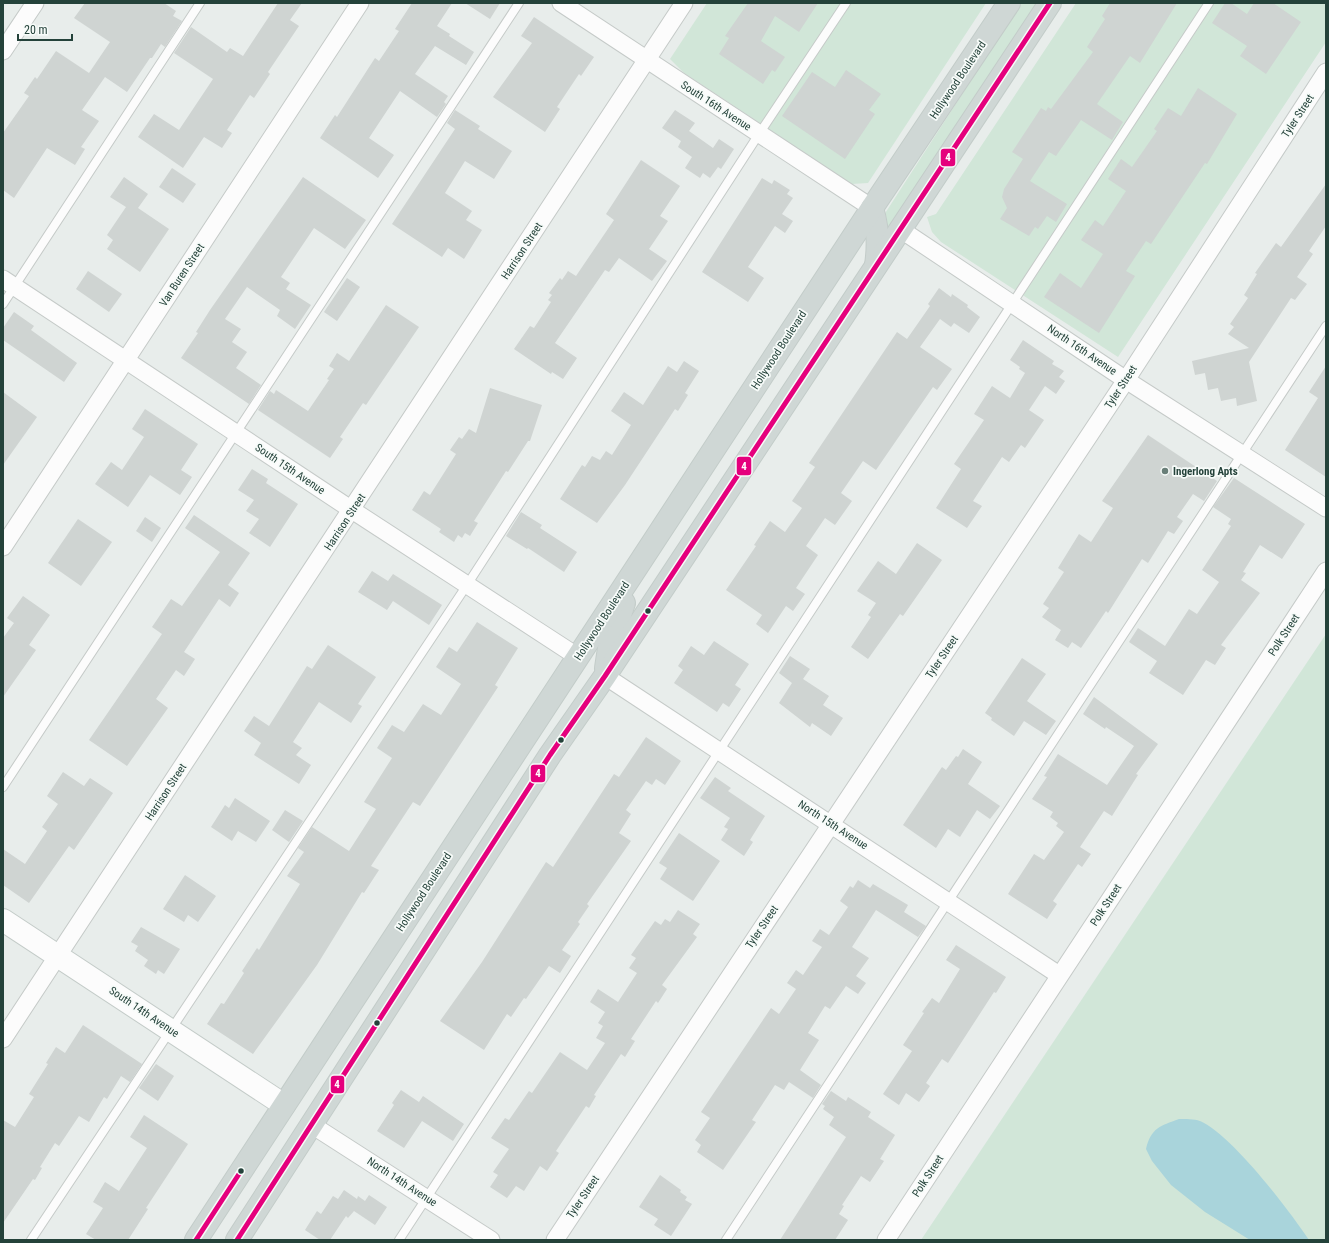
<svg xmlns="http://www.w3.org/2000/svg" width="1329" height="1243" viewBox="0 0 1329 1243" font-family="'Roboto Condensed',sans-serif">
<rect width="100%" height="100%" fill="#e8edeb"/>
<g fill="#d1e6d8">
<path d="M707,3H986L868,183L852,184L684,73L670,59Z"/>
<path d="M1021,3H1037L885,237L882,218Z"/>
<path d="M1076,3H1326V42L1118,357L941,242L932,232L927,217L936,214Z"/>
<path d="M1326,634V1240H921Z"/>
</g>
<path fill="#a9d4db" d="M1179,1119C1185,1119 1194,1119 1200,1121C1231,1134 1289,1210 1309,1240H1250L1205,1212L1171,1185L1152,1161L1146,1149C1151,1128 1160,1126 1179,1119Z"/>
<g fill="#cfd4d2">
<path d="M85,3H164L176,11L173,16L182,21L165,47L161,44L152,58H150L127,92L105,77L82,110L99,121L81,147L85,149L75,165L47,148L14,198L3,190V133L29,96L24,93L35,77L37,79L56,51L89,73L110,42L74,18Z"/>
<path d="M278,3H302L290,20L299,26L268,72L270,74L254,98L250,95L227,130L232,133L222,148L204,137L183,168L138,137L154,114L179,130L213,79L174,53L191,27L227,52L230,48L243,56Z"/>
<path d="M412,3H452L437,26L450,34L449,36L474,52L466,65L435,46L415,74L448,96L444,102L446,104L437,117L400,91L369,138L394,155L378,178L320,138L335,115L337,117L375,58L379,61L399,31L395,29Z"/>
<path d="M465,3H500L490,19Z"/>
<path d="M748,3H818L799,32L775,16L761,41L785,57L775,72L772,70L763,84L719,54L729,38L725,36Z"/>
<path d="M1110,3H1177L1140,63L1130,56L1097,104L1123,122L1112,140L1081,120L1056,156L1049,152L1030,181L1067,204L1056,222L1047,216L1038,229L1035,227L1029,236L1000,219L1007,208L1002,197L1004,189L1023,159L1012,152L1041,108L1046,111L1048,107L1051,109L1093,52L1087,47L1105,19L1102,16Z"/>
<path d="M1225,3H1231L1247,14L1254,3H1273L1301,22L1266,74L1240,56L1247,46L1212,23Z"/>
<path d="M534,17L594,57L581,76L579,74L557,107L560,109L545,132L493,97L532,43L521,36Z"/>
<path d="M846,70L881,94L869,110L875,114L845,159L782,116L812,72L835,87Z"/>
<path d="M1198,88L1237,114L1207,164L1205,163L1151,244L1146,241L1126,271L1135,276L1099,333L1044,297L1060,273L1081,288L1103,254L1081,240L1095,220L1103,226L1126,191L1108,179L1121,159L1132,167L1157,131L1154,129L1168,108L1181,116Z"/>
<path d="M455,110L480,126L478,129L512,151L494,179L465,161L445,193L472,211L466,220L482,230L464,259L448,248L442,257L392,224L455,129L447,123Z"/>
<path d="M675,110L695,123L689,131L713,148L719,139L734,149L721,169L718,167L710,178L703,173L700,178L685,168L692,157L678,147L681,141L662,128Z"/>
<path d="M641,160L680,186L660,216L668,221L649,249L667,261L652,281L619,258L609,272L605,270L555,343L577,358L563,379L552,372L551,374L514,349L530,326L534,328L551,302L548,300L552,295L549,293L560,278L562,280L568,271L576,276L614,220L606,214Z"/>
<path d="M172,168L196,184L183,203L159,187Z"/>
<path d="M124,177L148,194L138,208L169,229L140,272L107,249L113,240L107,235L126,207L110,197Z"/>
<path d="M303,177L366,220L345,249L314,228L281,277L290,283L286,289L311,305L295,329L277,316L280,310L247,287L225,319L241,329L232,342L247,352L236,368L261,385L249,404L181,358L198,333L196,332L210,310Z"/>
<path d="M762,178L772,184L774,180L790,190L787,194L793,198L782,214L793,221L785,233L775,226L748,267L764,278L748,302L702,272Z"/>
<path d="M1326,184V226L1309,251L1313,254L1297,277L1307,284L1295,300L1291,298L1249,362L1257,401L1237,406L1236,398L1221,401L1218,388L1208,390L1205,373L1195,375L1192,361L1249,348L1228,334L1234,327L1230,324L1248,298L1244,295L1257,274L1255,273L1276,243L1281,247Z"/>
<path d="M88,271L122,294L109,312L76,289Z"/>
<path d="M347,278L360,287L337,321L324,312Z"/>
<path d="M939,288L951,297L952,294L968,305L967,307L980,317L969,333L954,323L951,327L940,319L920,347L952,369L937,390L933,387L876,470L863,461L841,493L852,501L835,525L825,518L806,546L818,555L796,588L805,594L793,611L786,606L768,633L756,624L762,615L726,590L756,546L754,545L770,521L785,532L802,508L792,501L815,467L809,463L897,332L907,339L930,306L928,304Z"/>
<path d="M386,305L419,327L366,405L363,403L340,437L343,439L330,458L258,410L270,391L274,394L276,390L308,411L329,380L327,379L334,369L329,366L337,353L349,361Z"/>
<path d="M14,312L34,326L31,330L77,363L64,382L3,340V328Z"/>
<path d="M1023,340L1054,361L1052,364L1064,371L1059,377L1065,381L1056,394L1045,386L1029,410L1044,420L1025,448L1021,445L1009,462L1002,457L973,501L982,506L967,528L936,508L961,469L954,464L984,420L974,414L992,386L1010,398L1025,373L1019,369L1020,367L1010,360Z"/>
<path d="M684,361L699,371L685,393L688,395L678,411L675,409L625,485L597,523L560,499L582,465L585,467L592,456L600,460L606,451L612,455L631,425L611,411L624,392L643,405L668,366L677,372Z"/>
<path d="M1326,366V477L1285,450L1318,398L1309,392Z"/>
<path d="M490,388L542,405L530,441H528L508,472L506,471L474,521L478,523L470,536L465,533L462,538L458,535L454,542L439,532L441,529L412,510L424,491L430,495L456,454L450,450L459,437L462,439L469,429L476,433Z"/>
<path d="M3,392L37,417L3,465Z"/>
<path d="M145,409L198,444L181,470L192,477L180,495L150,475L128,507L95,484L111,462L122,470L144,437L132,429Z"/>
<path d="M1148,435L1217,481L1204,501L1193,494L1177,517L1183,521L1174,534L1168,531L1148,563L1142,559L1108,613L1106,611L1081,648L1072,642L1068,648L1055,640L1061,630L1042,617L1049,608L1043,604L1064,572L1058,568L1079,534L1091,542L1113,508L1102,501Z"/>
<path d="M252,469L268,479L266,483L298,504L270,547L249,533L259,519L246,511L254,500L238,490Z"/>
<path d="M1234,478L1305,524L1282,559L1260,545L1243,572L1246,573L1241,580L1260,593L1221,645L1226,648L1215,665L1206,660L1183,695L1149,673L1157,661L1129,642L1138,628L1165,646L1189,609L1197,614L1219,582L1202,570L1231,526L1228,524L1231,519L1213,507Z"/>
<path d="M521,512L542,525L540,528L577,552L564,572L528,548L527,549L506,536Z"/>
<path d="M194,515L250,553L228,585L239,593L230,607L219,599L184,652L195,659L184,676L176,670L156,699L168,708L127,766L89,740L162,634L152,627L171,599L182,606L220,552L185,528Z"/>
<path d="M145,517L161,528L152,542L136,531Z"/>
<path d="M78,519L112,542L81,586L48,563Z"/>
<path d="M917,543L942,560L903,616L900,614L868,659L851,647L871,617L868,615L876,603L857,591L878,561L896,574Z"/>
<path d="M372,571L388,581L393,574L442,605L429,625L393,601L387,610L358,592Z"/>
<path d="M23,596L50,615L29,645L36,650L3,697V638L14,623L7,618Z"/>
<path d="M477,622L518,648L495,685L498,687L420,806L413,802L371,866L379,870L364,893L362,892L317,965L253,1054L207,1024L221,1003L224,1004L244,973L242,971L257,948L259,950L300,884L287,876L304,852L298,848L312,827L349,851L376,809L364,802L392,758L377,748L392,725L404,732L423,704L441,715L461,684L436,667L449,647L457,652Z"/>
<path d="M714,641L749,664L735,685L741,689L729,707L723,703L717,712L674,683L683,670L678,666L691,646L704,655Z"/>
<path d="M328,645L376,677L358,704L362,706L351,723L319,702L293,742L302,748L296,755L311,765L299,784L254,755L261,743L244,731L254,716L269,726L307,666L312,669Z"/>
<path d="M790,656L810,669L803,679L829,696L823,705L843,718L831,736L812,723L810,727L779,703L792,683L779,673Z"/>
<path d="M1022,658L1046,674L1027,701L1056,721L1046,735L1024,721L1014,736L991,720L992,718L985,713Z"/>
<path d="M1094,697L1158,744L1136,774L1138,775L1112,816L1104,811L1080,847L1091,854L1082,867L1078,864L1053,901L1057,904L1047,919L1008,894L1034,854L1044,860L1064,832L1056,826L1058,823L1050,817L1053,812L1032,799L1047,777L1044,776L1058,754L1107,785L1134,746L1106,727L1105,729L1083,714Z"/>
<path d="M646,737L681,761L665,785L656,779L652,785L646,781L626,810L631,814L619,833L631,841L587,904L589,906L578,922L580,924L562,950L571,956L560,973L549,966L526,999L524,998L511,1017L507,1014L484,1050L440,1021L482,962L546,862L553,867L614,774L619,777Z"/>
<path d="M963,749L982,762L968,784L1000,806L990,819L977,810L960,837L948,829L936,848L903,825L942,767L946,770L956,756L958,757Z"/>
<path d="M63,772L84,786L90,778L113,793L74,850L69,846L29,903L3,885V849L25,864L47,831L42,827L58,804L47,796Z"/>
<path d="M715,777L731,788L728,791L765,816L750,840L753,842L744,856L721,840L728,829L724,827L730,818L700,798Z"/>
<path d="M235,798L270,821L256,842L238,831L232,841L211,827L225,805L229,808Z"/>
<path d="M285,810L303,821L289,842L272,830Z"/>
<path d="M679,833L720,861L693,901L660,879L667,868L659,863Z"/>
<path d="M185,875L216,896L198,922L188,915L184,922L163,909Z"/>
<path d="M858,880L870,888L873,884L908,905L904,912L926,926L918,937L876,910L852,947L869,958L856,976L866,983L858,994L846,986L830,1009L825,1006L808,1033L819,1040L800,1070L821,1085L813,1098L789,1082L784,1090L775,1085L752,1120L756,1122L723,1170L697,1152L701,1145L695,1140L710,1118L701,1112L771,1008L779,1014L796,989L787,983L796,970L803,975L822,947L812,941L820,929L829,935L848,907L840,901L850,886L853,888Z"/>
<path d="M678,910L700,924L693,934L697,937L662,985L667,989L658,1003L656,1001L631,1039L635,1041L625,1057L621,1054L594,1095L596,1096L589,1108L586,1106L556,1151L559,1153L547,1171L540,1166L524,1191L516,1186L507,1198L490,1187L498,1175L493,1172L509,1149L491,1138L505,1118L509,1120L529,1091L532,1093L560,1052L587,1070L605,1043L596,1038L603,1026L598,1023L605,1012L590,1002L598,989L618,1002L637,973L629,968L636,958L631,955L655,921L661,925L665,919L670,922Z"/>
<path d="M141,927L180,949L164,974L158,970L156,974L144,966L148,960L135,951L138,946L131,942Z"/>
<path d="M956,945L1006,977L996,993L994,992L948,1063L942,1059L926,1083L930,1086L919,1102L906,1093L899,1105L883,1094L912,1051L903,1045L924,1013L922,1012L932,998L939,1003L960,969L946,960Z"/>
<path d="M83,1025L142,1064L130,1082L121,1076L107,1099L104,1097L89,1122L79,1116L59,1146L55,1143L40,1167L42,1168L35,1180L33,1179L3,1223V1120L15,1127L34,1097L29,1094L48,1064L46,1063L56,1047L65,1053Z"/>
<path d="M156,1064L174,1076L158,1101L139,1088Z"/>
<path d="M401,1090L419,1102L423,1096L464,1124L453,1141L422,1121L404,1148L377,1131L394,1105L392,1103Z"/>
<path d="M831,1091L846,1101L848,1097L871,1112L868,1117L895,1135L880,1159L884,1161L870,1182L861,1176L842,1205L844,1206L839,1214L848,1220L835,1240H780L846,1137L829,1125L834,1117L823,1109L825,1106L822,1104Z"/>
<path d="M144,1115L188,1144L146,1208L148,1209L128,1240H96L86,1234L103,1208L93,1202L105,1182L119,1191L147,1148L130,1137Z"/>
<path d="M660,1175L681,1190L680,1192L687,1197L685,1200L692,1204L671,1236L654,1225L658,1219L639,1207Z"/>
<path d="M344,1190L357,1199L358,1196L365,1201L369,1195L387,1207L375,1225L354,1211L348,1218L346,1216L330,1240H320L305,1230L317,1211L321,1214L333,1196L338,1199Z"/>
</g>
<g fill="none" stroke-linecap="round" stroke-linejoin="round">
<defs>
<g id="lane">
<path d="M3,304L200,3"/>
<path d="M3,787L519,3"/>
<path d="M31,1240L467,585L759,134L846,3"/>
<path d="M399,1240L1209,3"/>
<path d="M726,1240L1326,326"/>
</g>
<g id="street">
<path d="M561,3L872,208"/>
<path d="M3,51L35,3"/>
<path d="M900,229L1126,380L1326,508"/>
<path d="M3,279L352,510L578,657"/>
<path d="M3,547L360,3"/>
<path d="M605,676L1059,975"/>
<path d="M3,1039L684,3"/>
<path d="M312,1125L491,1240"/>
<path d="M555,1240L1126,380L1326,72"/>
<path d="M886,1240L1326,571"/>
</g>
<path id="secondary" d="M3,920L284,1105"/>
<g id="primary">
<path d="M872,208C878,228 879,244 876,265"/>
<path d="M606,668L609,648L624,603"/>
<path d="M196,1240L872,208L1009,3"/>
<path d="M237,1240L550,755L605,676L1050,3"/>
</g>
</defs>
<use href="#lane" stroke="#c5cac8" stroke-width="10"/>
<use href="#street" stroke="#c5cac8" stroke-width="19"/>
<use href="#secondary" stroke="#c3cbc8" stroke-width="24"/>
<use href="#primary" stroke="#c3ccc9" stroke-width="24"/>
<use href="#lane" stroke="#fcfcfc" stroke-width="8"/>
<use href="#street" stroke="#fcfcfc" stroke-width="17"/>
<use href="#secondary" stroke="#fcfcfc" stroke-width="22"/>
<use href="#primary" stroke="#cfd7d5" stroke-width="22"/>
<defs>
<g id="bus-1">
<path d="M196,1240L241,1171"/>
<path d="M237,1240L550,755L605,676L1050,3"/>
</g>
</defs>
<use href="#bus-1" stroke="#f7fbf9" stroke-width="8"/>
<use href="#bus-1" stroke="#e5007d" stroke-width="5"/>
</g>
<circle fill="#697e78" stroke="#f7fbf9" stroke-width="1.5" cx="1165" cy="471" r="4"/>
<g fill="#24423a" stroke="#f7fbf9" stroke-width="1.5">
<circle cx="648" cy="611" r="3.5"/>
<circle cx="561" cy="740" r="3.5"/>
<circle cx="377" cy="1023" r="3.5"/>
<circle cx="241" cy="1171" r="3.5"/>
</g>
<g text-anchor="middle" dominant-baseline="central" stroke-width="3.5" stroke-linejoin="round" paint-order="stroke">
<g font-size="11" fill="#24423a" stroke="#f7fbf9">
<text transform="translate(958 80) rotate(-56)">Hollywood Boulevard</text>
<text transform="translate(716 106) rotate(33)">South 16th Avenue</text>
<text transform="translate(1298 116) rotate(-57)">Tyler Street</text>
<text transform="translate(522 251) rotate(-57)">Harrison Street</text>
<text transform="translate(182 275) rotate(-57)">Van Buren Street</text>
<text transform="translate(779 350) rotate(-57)">Hollywood Boulevard</text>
<text transform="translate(1082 350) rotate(34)">North 16th Avenue</text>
<text transform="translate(1121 387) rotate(-57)">Tyler Street</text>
<text transform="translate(290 469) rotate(34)">South 15th Avenue</text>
<text transform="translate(345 522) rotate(-57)">Harrison Street</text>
<text transform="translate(602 621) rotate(-57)">Hollywood Boulevard</text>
<text transform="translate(1284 635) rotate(-57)">Polk Street</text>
<text transform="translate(942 657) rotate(-56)">Tyler Street</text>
<text transform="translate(166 792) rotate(-57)">Harrison Street</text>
<text transform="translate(833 825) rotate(33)">North 15th Avenue</text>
<text transform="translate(424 892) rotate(-57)">Hollywood Boulevard</text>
<text transform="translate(1106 905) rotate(-57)">Polk Street</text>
<text transform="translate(762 927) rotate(-56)">Tyler Street</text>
<text transform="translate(144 1012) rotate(34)">South 14th Avenue</text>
<text transform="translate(928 1176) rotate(-57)">Polk Street</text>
<text transform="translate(402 1182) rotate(33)">North 14th Avenue</text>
<text transform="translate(583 1197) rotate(-56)">Tyler Street</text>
</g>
<g font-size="11" font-weight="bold" fill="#24423a" stroke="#f7fbf9" text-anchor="start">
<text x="1173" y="471">Ingerlong Apts</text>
</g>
</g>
<g stroke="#f7fbf9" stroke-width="1.5">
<rect x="940" y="148" width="16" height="19" rx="4" fill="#e5007d"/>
<rect x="736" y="456" width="16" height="20" rx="4" fill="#e5007d"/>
<rect x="530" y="764" width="16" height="19" rx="4" fill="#e5007d"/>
<rect x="330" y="1075" width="15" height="19" rx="4" fill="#e5007d"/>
</g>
<g font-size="11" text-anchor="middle" font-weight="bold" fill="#fff">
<text x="948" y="161">4</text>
<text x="744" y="470">4</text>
<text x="538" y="777">4</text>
<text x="337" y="1088">4</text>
</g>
<rect width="1329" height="1243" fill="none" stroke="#24423a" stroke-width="8"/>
<path d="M18 34v6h54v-6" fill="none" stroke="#24423a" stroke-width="2"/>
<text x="24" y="34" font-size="12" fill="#24423a" stroke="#f7fbf9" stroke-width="3" paint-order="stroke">20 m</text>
</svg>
